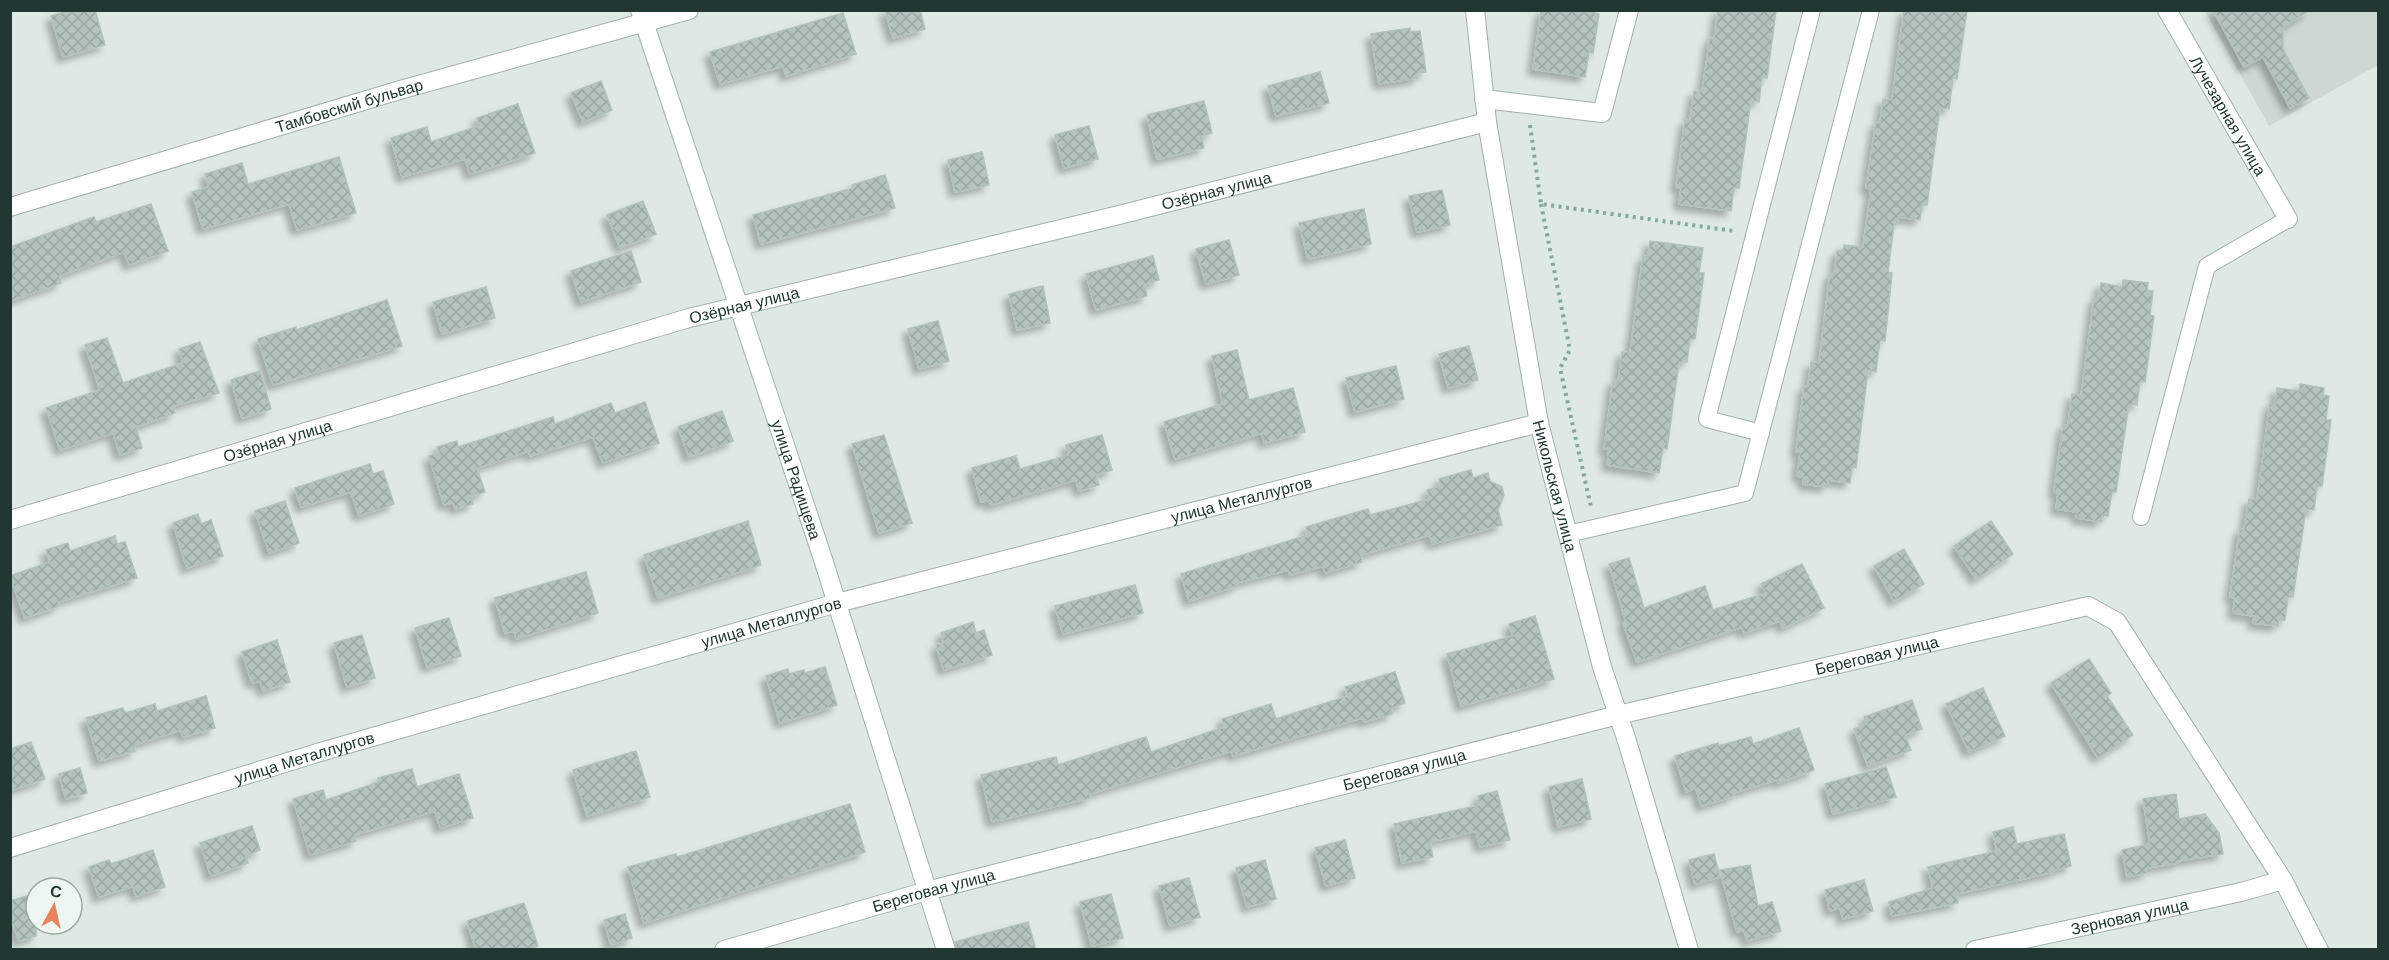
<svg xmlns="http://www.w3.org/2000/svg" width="2389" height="960" viewBox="0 0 2389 960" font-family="Arial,sans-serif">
<defs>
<pattern id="building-cross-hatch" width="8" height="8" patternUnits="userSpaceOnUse" patternTransform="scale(1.5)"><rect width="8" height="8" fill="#b4c3bd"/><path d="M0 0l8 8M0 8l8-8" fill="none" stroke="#9aa8a3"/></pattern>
<filter id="shadow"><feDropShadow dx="-5.5" dy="5.5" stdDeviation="3" flood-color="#0004"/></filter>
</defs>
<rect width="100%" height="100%" fill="#dee9e4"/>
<path fill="#cdd8d3" d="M2205,11H2378V65L2269,126Z"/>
<g fill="url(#building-cross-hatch)" stroke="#b2c2bb" stroke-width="1.5" filter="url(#shadow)">
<path d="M71,10H95L105,45L63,57L51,16Z"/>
<path d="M885,10H920L925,29L893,38Z"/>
<path d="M1541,10H1594V13L1599,14L1593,53L1589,52L1585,77L1533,69Z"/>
<path d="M1718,10H1776L1767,78L1762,77L1759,102L1751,100L1739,188L1734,187L1731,211L1679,204L1681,188L1676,187L1685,120L1690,121L1694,91L1702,92L1710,38L1714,39Z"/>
<path d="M1904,10H1967L1957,79L1953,78L1949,109L1940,108L1927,205H1922L1920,220L1898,217L1897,224H1894L1888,272L1892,273L1885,341L1880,340L1876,372L1868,370L1856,468L1852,467L1850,483L1828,480L1827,487L1803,484L1804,477L1797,476L1800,452H1796L1804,386H1808L1811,362L1819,363L1830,274L1834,275L1837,251H1843L1844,245L1863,247L1871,189L1866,188L1876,122L1880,123L1883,99L1892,100Z"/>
<path d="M2213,10H2310L2283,27V49L2309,98L2290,108L2263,57L2244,67Z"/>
<path d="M843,13L856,54L786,76L783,66L720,84L710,52Z"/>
<path d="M1410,28V32L1420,31L1426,72L1417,73L1418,78L1379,84L1371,34Z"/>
<path d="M1320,72L1329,103L1276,116L1268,86Z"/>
<path d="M601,81L612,110L583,122L571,93Z"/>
<path d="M1204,101L1212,133L1201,136L1204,148L1157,159L1147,115Z"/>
<path d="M518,104L535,153L470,174L465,159L402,177L391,138L427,127L431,142L479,126L477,118Z"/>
<path d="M1089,126L1098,159L1064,168L1055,135Z"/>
<path d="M982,152L989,185L955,192L948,160Z"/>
<path d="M339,157L356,213L297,230L289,204L203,229L192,192L209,187L205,174L242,163L248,184Z"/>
<path d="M885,175L895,208L761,244L753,215L853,188L852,185Z"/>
<path d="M1442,190L1450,225L1417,232L1409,196Z"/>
<path d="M643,201L656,234L620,248L607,215Z"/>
<path d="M151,204L168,251L129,265L124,252L59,276L61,283L10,301V247L94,217L96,222Z"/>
<path d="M1364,209L1371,244L1308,259L1299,223Z"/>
<path d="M1229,240L1239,275L1206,284L1196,249Z"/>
<path d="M1650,241L1703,248L1699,273H1704L1695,339H1690L1687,362H1679L1667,449L1663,448L1659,473L1607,465L1609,449H1604L1613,381L1618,382L1622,352L1630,353L1643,256L1648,257Z"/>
<path d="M631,251L641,282L581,302L571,271Z"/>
<path d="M1153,256L1159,280L1144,284L1147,296L1096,310L1086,274Z"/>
<path d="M2123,280L2148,283L2147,290L2153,291L2150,315L2154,316L2145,382L2140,381L2137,405L2129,404L2116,492H2112L2108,516L2102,515L2101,522L2076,518L2077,512L2056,509L2058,493L2054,492L2063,425H2068L2072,394L2081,396L2094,299H2098L2101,283L2122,287Z"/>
<path d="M1043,286L1050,323L1017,330L1009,294Z"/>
<path d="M486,287L495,318L442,334L433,302Z"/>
<path d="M387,300L402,346L273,385L258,339L296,327V330Z"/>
<path d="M938,321L949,361L919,369L908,329Z"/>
<path d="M107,338L123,383L183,363L179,349L200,342L219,393L173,406L175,413L136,427L142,448L120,455L113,433L60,450L46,408L100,390L85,345Z"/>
<path d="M1469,346L1478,380L1448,388L1439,354Z"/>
<path d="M1237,350L1249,400L1293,388L1305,432L1264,443L1262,433L1175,459L1164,422L1223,404L1212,356Z"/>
<path d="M1396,366L1404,399L1355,412L1346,378Z"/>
<path d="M260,371L271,409L242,418L231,380Z"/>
<path d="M2300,384L2324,388L2323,395L2329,396L2326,420H2331L2322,486H2317L2314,510L2306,509L2293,597H2288L2285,620H2279L2278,626L2253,623L2254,616L2233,613L2235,598L2230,597L2240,529L2244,530L2249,499L2257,500L2270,404H2275L2277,388L2299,391Z"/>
<path d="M645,402L659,443L603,463L593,437L530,456L529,451L477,468L485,492L471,496L473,504L455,509L453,502L444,505L429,456L439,453L437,447L457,441L458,447L553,417L555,424L611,403L615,413Z"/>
<path d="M722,411L733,441L689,457L678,427Z"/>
<path d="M884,435L912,523L879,533L852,444Z"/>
<path d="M1102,435L1112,470L1096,475L1099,485L1079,491L1076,480L991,505L989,500L981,502L972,468L1016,456L1020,469L1069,455L1066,445Z"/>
<path d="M370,464L373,474L383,471L394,504L359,516L351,492L301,507L295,488Z"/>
<path d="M1471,470L1473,478L1488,473L1490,481L1502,487L1504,495L1498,510L1502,525L1432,544L1430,535L1361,555L1362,562L1325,573L1323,566L1290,575L1288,570L1236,583L1237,586L1189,601L1181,574L1308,535L1306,527L1368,509L1370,515L1430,499L1427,490L1441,486L1439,479Z"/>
<path d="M285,501L299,543L269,553L255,511Z"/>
<path d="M198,514L201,524L211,520L223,556L187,568L173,523Z"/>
<path d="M748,521L761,565L658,598L644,555Z"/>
<path d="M1991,521L2013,554L1976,579L1954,546Z"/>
<path d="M115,536L117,544L125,542L137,578L58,602L59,606L25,618L10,576L50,562L46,550L68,543L70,551Z"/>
<path d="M1904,549L1924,584L1894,601L1874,566Z"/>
<path d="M1629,558L1644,608L1705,586L1713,610L1766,593L1761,584L1802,564L1824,608L1783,628L1780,621L1744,633L1742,627L1637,662L1623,623L1626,622L1609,564Z"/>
<path d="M586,572L598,613L516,639L514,631L505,633L495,598Z"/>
<path d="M1135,585L1143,613L1063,634L1055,606Z"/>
<path d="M1535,616L1554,679L1461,706L1447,654L1513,636L1509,624Z"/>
<path d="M449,618L461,656L427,667L415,628Z"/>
<path d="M973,622L976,633L984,630L992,655L944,670L936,645L944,643L941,633Z"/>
<path d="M362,635L375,678L347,687L334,643Z"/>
<path d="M277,640L290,682L263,691L260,681L252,683L242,652Z"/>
<path d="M2089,659L2111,693L2107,696L2133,735L2098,758L2051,683Z"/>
<path d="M825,667L837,705L780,723L766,676L788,669L789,674L804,670L805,673Z"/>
<path d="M1395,672L1405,703L1391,708L1392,714L1364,722L1362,718L1233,756L1232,751L1089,794L1090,798L992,822L981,775L1056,757L1058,765L1146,737L1151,752L1224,727L1222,719L1271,704L1276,719L1348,696L1345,687Z"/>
<path d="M1983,688L2005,736L1969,752L1946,704Z"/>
<path d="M206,696L215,728L183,737L181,730L134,745L135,751L99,761L86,718L123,708L125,713L155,704L157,711Z"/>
<path d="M1912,700L1922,729L1905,735L1911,750L1868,766L1854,729L1867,724L1864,717Z"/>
<path d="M1799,728L1814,770L1778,783L1777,780L1733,793L1734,796L1701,806L1696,788L1686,792L1675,756L1718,743V746L1751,737L1753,744Z"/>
<path d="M31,742L45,779L10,791V749Z"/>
<path d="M636,751L650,797L587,816L573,770Z"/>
<path d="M1886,767L1896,797L1833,814L1825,784Z"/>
<path d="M80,768L87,793L66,799L59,774Z"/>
<path d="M412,769L417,787L459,774L473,818L440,828L435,811L354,835L356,841L310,855L293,799L323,790L326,800L379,782L378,778Z"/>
<path d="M1582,779L1591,819L1558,827L1549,787Z"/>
<path d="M1497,791L1510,840L1480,847L1476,831L1430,842L1433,857L1402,863L1394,824L1480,805L1478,796Z"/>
<path d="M2176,794L2179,819L2205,814L2219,833L2223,854L2177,861L2178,863L2147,868V873L2127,877L2122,850L2150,844L2143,799Z"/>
<path d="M850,804L865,852L644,923L628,867L676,854L677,857Z"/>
<path d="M252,826L260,850L245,856L248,863L211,876L200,843Z"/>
<path d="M2013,827L2017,844L2064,834L2071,866L2054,870V872L1956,894L1958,903L1892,916L1889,902L1933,888L1928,867L1997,851L1993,832Z"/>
<path d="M1345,840L1355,878L1326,886L1315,848Z"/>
<path d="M153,850L165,887L136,896L133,886L99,897L89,867L109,860L111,864Z"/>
<path d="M1714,854L1720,877L1695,884L1689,860Z"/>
<path d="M1265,860L1276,899L1247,907L1236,868Z"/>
<path d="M1750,865L1758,906L1772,902L1781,931L1747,941L1744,930L1737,932L1720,870Z"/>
<path d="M1189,878L1200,917L1170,926L1159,886Z"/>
<path d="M1864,880L1873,911L1843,919L1840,908L1830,911L1825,890Z"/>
<path d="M36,893V936L19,941L10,916V901Z"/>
<path d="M1111,894L1123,938L1092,946L1080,902Z"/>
<path d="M524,903L538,946L525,950H476L467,921Z"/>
<path d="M625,914L632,938L611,945L604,920Z"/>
<path d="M1028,922L1036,950H957L955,942Z"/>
</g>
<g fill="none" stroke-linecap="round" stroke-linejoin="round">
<defs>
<g id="lane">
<path d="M1761,433L1707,419L1812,10"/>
<path d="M2141,517L2207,266L2288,219"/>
<path d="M1568,534L1745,493L1871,10"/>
</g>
<g id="street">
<path id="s1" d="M1475,10L1487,122L1539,423L1602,667L1627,741L1689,950"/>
<path id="s2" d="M2167,10L2288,219"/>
<path d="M1484,99L1602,113L1629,10"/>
<path id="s3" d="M10,207L400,90L689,10"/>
<path id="s4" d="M10,520L689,318L1115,216L1487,122"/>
<path id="s5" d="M10,848L317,753L837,603L1539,423"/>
<path id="s6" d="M724,950L927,891L1618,715L2088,606L2117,622L2283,880L2319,950"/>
<path id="s7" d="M1975,950L2241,892L2283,880"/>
</g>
<g id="secondary">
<path id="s8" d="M640,10L822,556L946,950"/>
</g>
</defs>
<use href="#lane" stroke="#a2b0ab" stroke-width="18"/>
<use href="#street" stroke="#a2b0ab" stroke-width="20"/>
<use href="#secondary" stroke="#9fb3ac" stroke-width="20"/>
<g stroke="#81aa9e" stroke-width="4" stroke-dasharray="3 4.5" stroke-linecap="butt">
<path d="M1530,125L1541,204L1734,231"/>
<path d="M1541,204L1570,350L1560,368L1591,507"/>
</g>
<use href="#lane" stroke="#fff" stroke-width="16"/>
<use href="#street" stroke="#fff" stroke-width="18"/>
<use href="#secondary" stroke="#fff" stroke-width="18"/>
</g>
<g text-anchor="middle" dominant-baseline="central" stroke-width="4.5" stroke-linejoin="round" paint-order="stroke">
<g font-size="16" fill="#213732" stroke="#eef6f2">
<text stroke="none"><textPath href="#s3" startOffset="354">Тамбовский бульвар</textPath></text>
<text stroke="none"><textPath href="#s2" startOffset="122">Лучезарная улица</textPath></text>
<text stroke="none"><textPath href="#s4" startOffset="1251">Озёрная улица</textPath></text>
<text stroke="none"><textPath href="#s4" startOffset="765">Озёрная улица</textPath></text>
<text stroke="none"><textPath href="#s4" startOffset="279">Озёрная улица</textPath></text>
<text stroke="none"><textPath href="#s8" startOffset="495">улица Радищева</textPath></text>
<text stroke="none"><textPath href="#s1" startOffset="483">Никольская улица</textPath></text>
<text stroke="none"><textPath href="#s5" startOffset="1280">улица Металлургов</textPath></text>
<text stroke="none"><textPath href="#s5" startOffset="794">улица Металлургов</textPath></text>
<text stroke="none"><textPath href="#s6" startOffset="1190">Береговая улица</textPath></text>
<text stroke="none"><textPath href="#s5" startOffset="308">улица Металлургов</textPath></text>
<text stroke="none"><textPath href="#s6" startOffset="704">Береговая улица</textPath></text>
<text stroke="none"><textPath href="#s6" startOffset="218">Береговая улица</textPath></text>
<text stroke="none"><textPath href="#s7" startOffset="158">Зерновая улица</textPath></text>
</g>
</g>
<rect width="2389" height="960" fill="none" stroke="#213732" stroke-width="24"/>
<g transform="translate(54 906) rotate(8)"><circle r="28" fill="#eef6f2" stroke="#9caaa5" stroke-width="1.5"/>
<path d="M0-4.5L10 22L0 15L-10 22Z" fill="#e7845e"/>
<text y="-9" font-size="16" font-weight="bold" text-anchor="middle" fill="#213732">С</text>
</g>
</svg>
